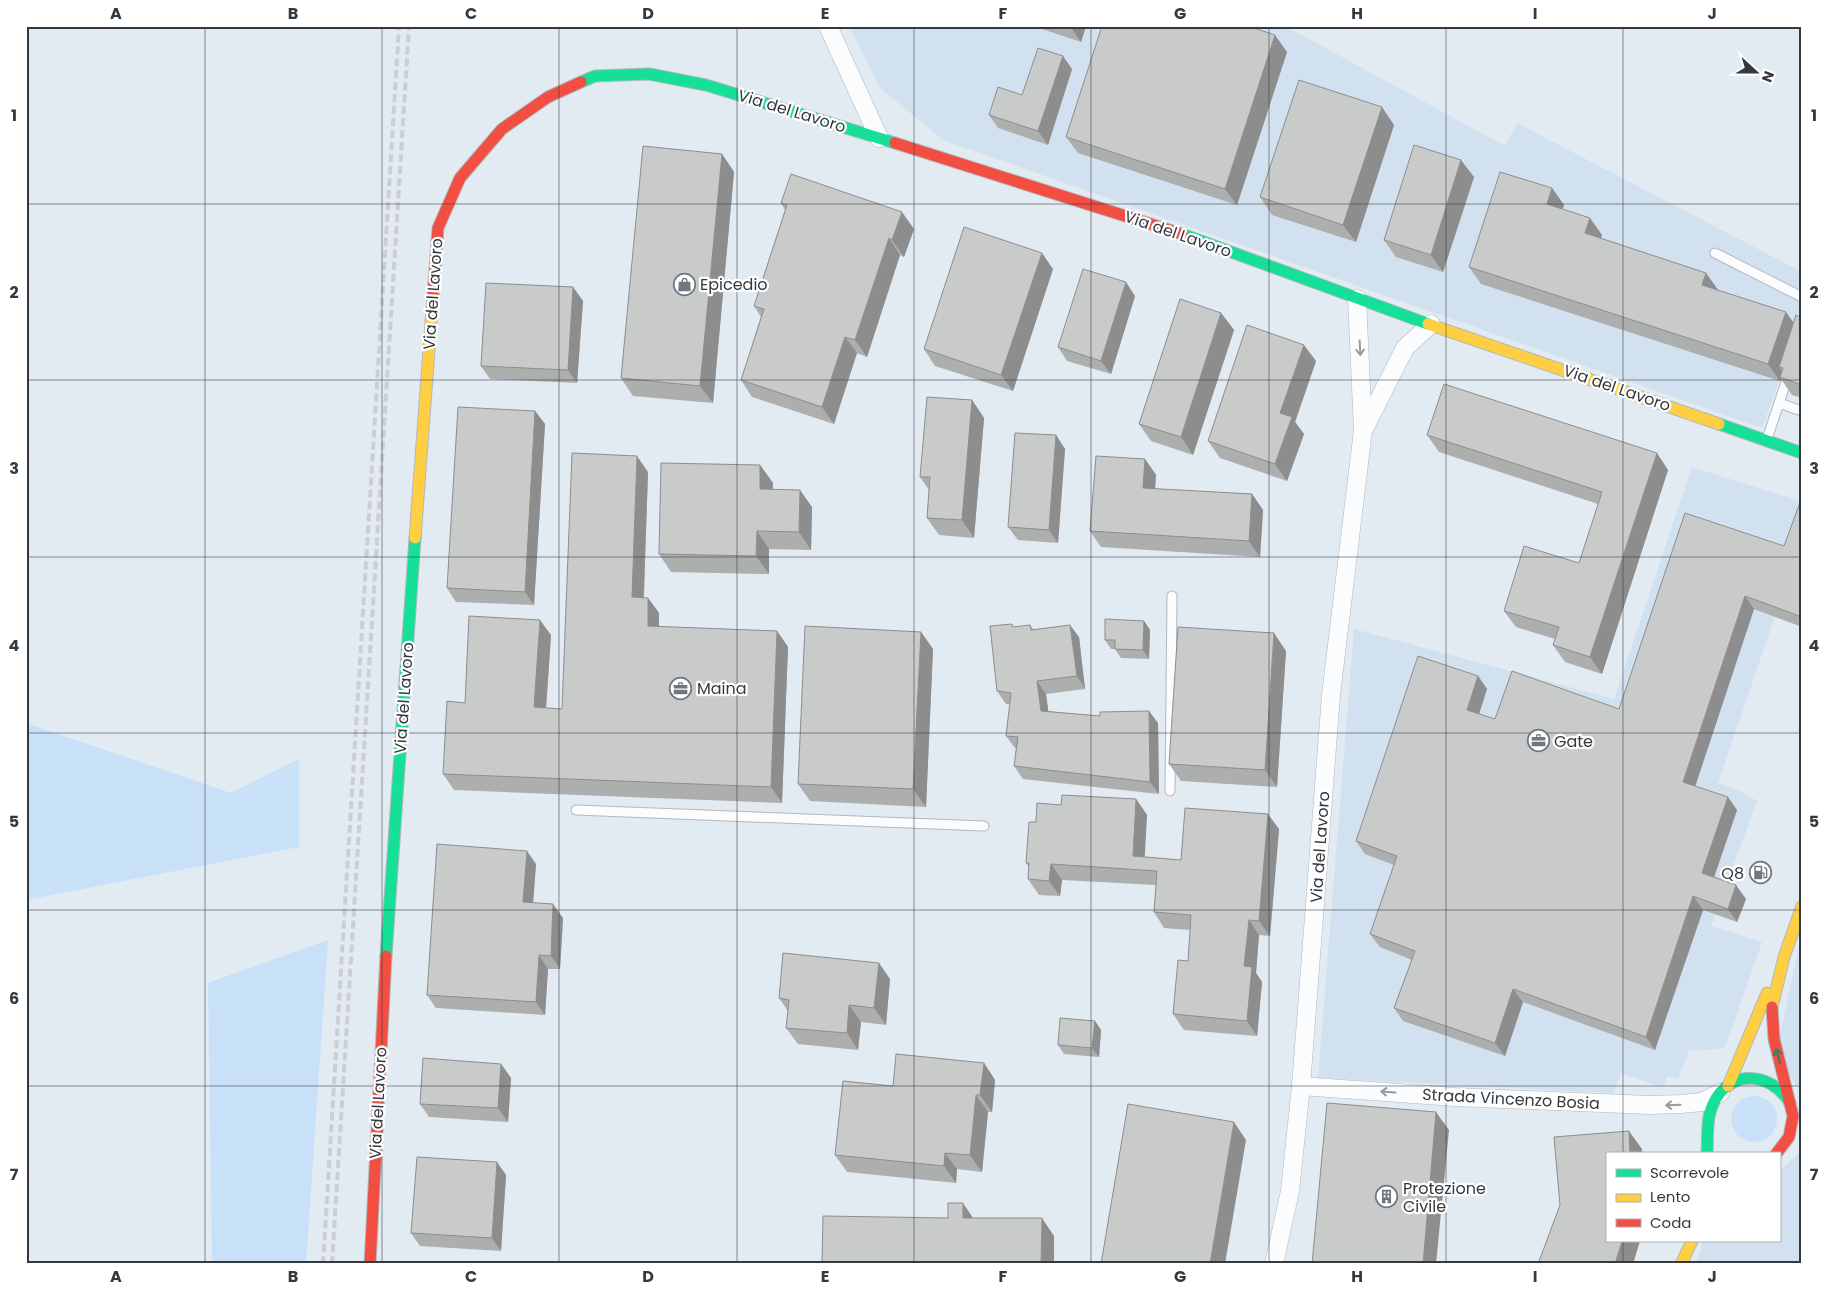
<svg xmlns="http://www.w3.org/2000/svg" width="1828" height="1290" viewBox="0 0 1828 1290" font-family="Poppins,sans-serif">
<rect width="100%" height="100%" fill="#e2eaf2"/>
<g fill="#d2e1ef">
<path d="M849,26H1285L1505,146L1517,123L1802,272V318L1762,428L943,140L879,87Z"/>
<path d="M1692,467L1802,502V537L1718,783L1739,790L1757,801L1711,926L1762,942L1725,1048L1689,1051L1678,1079L1667,1076L1663,1087L1621,1073L1614,1093L1318,1078L1354,629L1614,699Z"/>
<path d="M1802,934V1093L1790,1076L1779,1039Z"/>
<path d="M1802,1150V1264H1696L1703,1241H1779V1170L1785,1166Z"/>
</g>
<g fill="#c8e1f9">
<path d="M26,723L231,793L299,759V847L26,900Z"/>
<path d="M328,940L306,1264H212L208,983Z"/>
<circle cx="1754" cy="1119" r="23"/>
</g>
<g fill="none" stroke-linecap="round" stroke-linejoin="round">
<defs>
<g id="lane">
<path d="M1715,253L1802,297"/>
<path d="M1779,403L1802,411"/>
<path d="M1767,439L1788,376"/>
<path d="M1170,791L1172,596"/>
<path d="M576,810L984,826"/>
</g>
<g id="street">
<path d="M828,26L879,138"/>
<path d="M1364,429L1405,348L1431,324"/>
<path d="M1301,1086L1455,1097L1649,1105L1681,1104L1702,1102L1720,1093"/>
<path d="M1274,1264L1290,1191L1301,1086L1331,695L1363,430L1357,299"/>
</g>
<g id="fast">
<path d="M581,82L595,76L649,74L706,85L895,143"/>
<path d="M1182,234L1428,324"/>
<path d="M1719,424L1802,453"/>
<path d="M386,956L415,538"/>
<path d="M1707,1154C1708,1138 1706,1119 1713,1104C1729,1069 1771,1071 1790,1103"/>
</g>
<g id="slow">
<path d="M1428,324L1719,424"/>
<path d="M415,538L433,296"/>
<path d="M1772,1007L1784,957L1802,906"/>
<path d="M1728,1086L1767,993"/>
<path d="M1681,1264L1692,1241"/>
</g>
<g id="jam">
<path d="M895,143L1182,234"/>
<path d="M433,296L438,228L460,178L502,129L548,97L581,82"/>
<path d="M1772,1007L1774,1039L1793,1116L1789,1137L1776,1154"/>
<path d="M370,1264L386,956"/>
</g>
</defs>
<use href="#lane" stroke="#b2b8be" stroke-width="11"/>
<use href="#street" stroke="#b2b8be" stroke-width="19"/>
<use href="#fast" stroke="#b2b8be" stroke-width="13"/>
<use href="#slow" stroke="#b2b8be" stroke-width="13"/>
<use href="#jam" stroke="#b2b8be" stroke-width="13"/>
<use href="#lane" stroke="#fbfcfd" stroke-width="9"/>
<use href="#street" stroke="#fbfcfd" stroke-width="18"/>
<use href="#fast" stroke="#16e098" stroke-width="11"/>
<use href="#slow" stroke="#ffcf43" stroke-width="11"/>
<use href="#jam" stroke="#f24e42" stroke-width="11"/>
<g stroke="#ccced1" stroke-width="4" stroke-dasharray="8 4" stroke-linecap="butt">
<path d="M323,1264L399,26"/>
<path d="M332,1264L409,26"/>
</g>
</g>
<g fill="#adaeae">
<path d="M1040,26H1086L1081,42L1042,29Z"/>
<path d="M1287,52L1237,205L1078,153L1066,137Z"/>
<path d="M1072,69L1048,145L998,128L989,115L1022,95Z"/>
<path d="M1394,125L1356,242L1272,215L1260,197Z"/>
<path d="M722,154L734,172L713,403L633,396L621,378Z"/>
<path d="M1474,177L1443,272L1396,257L1384,240Z"/>
<path d="M1552,188L1564,205L1562,209L1602,235L1601,239L1706,273L1718,290L1793,323L1800,317L1802,313V398L1792,395L1781,379L1780,381L1481,284L1469,267Z"/>
<path d="M781,203L914,229L904,257L900,255L867,357L857,353L834,424L752,397L741,380L761,317L754,306L785,210Z"/>
<path d="M1053,269L1013,391L935,366L924,349Z"/>
<path d="M573,287L583,301L577,383L490,379L481,366Z"/>
<path d="M1135,296L1111,374L1067,361L1058,347Z"/>
<path d="M1221,313L1234,330L1193,455L1151,441L1139,424Z"/>
<path d="M1316,361L1295,422L1304,434L1287,481L1220,458L1208,441Z"/>
<path d="M972,400L984,418L974,538L939,535L927,518L929,490L920,477Z"/>
<path d="M535,411L545,424L534,605L456,602L447,588Z"/>
<path d="M1056,435L1065,449L1058,543L1018,540L1008,527Z"/>
<path d="M1427,435L1668,470L1602,674L1565,662L1553,645L1555,639L1516,627L1504,611L1579,563L1598,504L1439,452Z"/>
<path d="M1145,459L1156,475L1155,489L1252,494L1263,510L1260,557L1101,547L1090,531Z"/>
<path d="M760,465L773,483L772,489L812,507L811,550L769,549V574L671,572L659,554Z"/>
<path d="M648,472L644,598H648L659,613V627L777,631L788,647L782,803L454,790L443,774L465,703L551,635L546,708L562,709Z"/>
<path d="M1802,497V627L1754,609L1695,786L1737,810L1714,877L1746,899L1737,922L1703,910L1655,1050L1523,1002L1505,1056L1403,1021L1394,1008L1412,960L1380,947L1370,934L1394,865L1365,854L1356,841L1478,676L1487,689L1479,714L1495,719L1619,709L1784,546Z"/>
<path d="M1144,621L1150,630L1149,659L1121,658L1115,649H1111L1105,640Z"/>
<path d="M1030,625L1033,629L1079,637L1085,689L1046,694L1048,711L1158,723L1159,794L1023,779L1014,766L1016,749L1015,748L1006,736L1010,704H1006L997,691L1015,627Z"/>
<path d="M921,632L933,649L926,807L810,801L798,784Z"/>
<path d="M1286,651L1277,787L1181,781L1169,764Z"/>
<path d="M1136,799L1147,815L1144,857L1181,860L1279,829L1270,936L1259,935L1256,973L1262,982L1257,1036L1184,1030L1173,1014L1188,961L1190,930L1164,928L1154,912L1156,885L1062,880L1060,896L1039,895L1028,879L1029,867L1026,863L1036,822L1061,805Z"/>
<path d="M536,864L533,903L563,918L560,969H548L545,1015L436,1008L427,995Z"/>
<path d="M890,979L886,1025L861,1022L858,1050L798,1044L786,1028L788,1011L779,998Z"/>
<path d="M1095,1021L1101,1030L1099,1057L1064,1054L1058,1045Z"/>
<path d="M984,1063L995,1080L992,1112H988L982,1172L957,1169L956,1183L847,1172L835,1155L893,1086Z"/>
<path d="M501,1064L511,1078L508,1122L429,1117L420,1104Z"/>
<path d="M506,1175L501,1251L420,1246L411,1233Z"/>
</g>
<g fill="#8d8d8d">
<path d="M1070,26H1086L1081,42Z"/>
<path d="M1275,35L1287,52L1237,205L1225,189Z"/>
<path d="M1063,56L1072,69L1048,145L1038,131Z"/>
<path d="M1382,107L1394,125L1356,242L1343,225Z"/>
<path d="M722,154L734,172L713,403L700,386Z"/>
<path d="M1461,160L1474,177L1443,272L1431,255Z"/>
<path d="M1552,188L1564,205L1558,221L1547,204Z"/>
<path d="M902,212L914,229L904,257L892,240Z"/>
<path d="M1590,218L1602,235L1597,250L1585,233Z"/>
<path d="M889,238L900,255L867,357L855,340Z"/>
<path d="M1042,253L1053,269L1013,391L1001,375Z"/>
<path d="M1706,273L1718,290L1702,285Z"/>
<path d="M1126,282L1135,296L1111,374L1101,361Z"/>
<path d="M573,287L583,301L577,383L568,370Z"/>
<path d="M1786,312L1798,329L1783,368L1779,367L1783,372L1780,377L1781,379L1780,381L1768,364Z"/>
<path d="M1221,313L1234,330L1193,455L1181,437Z"/>
<path d="M845,337L857,353L834,424L822,407Z"/>
<path d="M1304,345L1316,361L1295,422L1304,434L1287,481L1275,464L1280,413Z"/>
<path d="M972,400L984,418L974,538L962,520Z"/>
<path d="M535,411L545,424L534,605L525,592Z"/>
<path d="M1056,435L1065,449L1058,543L1049,530Z"/>
<path d="M1657,453L1668,470L1602,674L1590,657Z"/>
<path d="M637,456L648,472L643,613L632,597Z"/>
<path d="M1145,459L1156,475L1154,504L1143,488Z"/>
<path d="M760,465L773,483L772,507L760,489Z"/>
<path d="M800,490L812,507L811,550L799,532Z"/>
<path d="M1252,494L1263,510L1260,557L1249,541Z"/>
<path d="M757,531L769,549V574L756,556Z"/>
<path d="M1745,596L1754,609L1692,796L1683,782Z"/>
<path d="M648,598L659,613V642L648,626Z"/>
<path d="M540,620L551,635L545,723L534,707Z"/>
<path d="M1144,621L1150,630L1149,659L1143,650Z"/>
<path d="M1070,625L1079,637L1085,689L1077,676Z"/>
<path d="M777,631L788,647L782,803L771,787Z"/>
<path d="M921,632L933,649L926,807L913,789Z"/>
<path d="M1274,633L1286,651L1277,787L1265,770Z"/>
<path d="M1478,676L1487,689L1476,723L1467,710Z"/>
<path d="M1037,681L1046,694L1050,723L1041,711Z"/>
<path d="M1149,711L1158,723L1159,794L1150,782Z"/>
<path d="M1728,797L1737,810L1711,886L1702,873Z"/>
<path d="M1136,799L1147,815L1144,870L1133,856Z"/>
<path d="M1268,814L1279,829L1270,936L1259,921Z"/>
<path d="M527,851L536,864L532,916L523,902Z"/>
<path d="M1051,864L1062,880L1060,896L1049,881Z"/>
<path d="M1736,885L1746,899L1737,922L1728,909Z"/>
<path d="M1693,896L1703,910L1655,1050L1646,1037Z"/>
<path d="M553,904L563,918L560,969L551,956Z"/>
<path d="M1249,920L1259,935L1256,973L1262,982L1257,1036L1247,1021L1244,966Z"/>
<path d="M539,955L548,969L545,1015L536,1002Z"/>
<path d="M879,963L890,979L886,1025L874,1008Z"/>
<path d="M1513,989L1523,1002L1505,1056L1495,1043Z"/>
<path d="M849,1005L861,1022L858,1050L847,1033Z"/>
<path d="M1095,1021L1101,1030L1099,1057L1092,1048Z"/>
<path d="M984,1063L995,1080L992,1112L980,1095Z"/>
<path d="M501,1064L511,1078L508,1122L498,1108Z"/>
<path d="M976,1095L988,1112L982,1172L970,1155Z"/>
<path d="M1436,1112L1449,1130L1436,1264H1423Z"/>
<path d="M1234,1122L1246,1140L1225,1264H1210Z"/>
<path d="M1629,1131L1642,1149V1154H1630Z"/>
<path d="M945,1153L957,1169L956,1183L944,1166Z"/>
<path d="M497,1162L506,1175L501,1251L492,1238Z"/>
<path d="M963,1203L975,1221L963,1218Z"/>
<path d="M1042,1218L1054,1236V1264H1041Z"/>
<path d="M1622,1241H1640L1633,1264H1615Z"/>
</g>
<g fill="#c9caca" stroke="#8d8d8d">
<path d="M1102,26H1248L1275,35L1225,189L1066,137Z"/>
<path d="M1038,48L1063,56L1038,131L989,115L998,87L1022,95Z"/>
<path d="M1299,80L1382,107L1343,225L1260,197Z"/>
<path d="M1414,145L1461,160L1431,255L1384,240Z"/>
<path d="M643,146L722,154L700,386L621,378Z"/>
<path d="M1500,172L1552,188L1547,204L1590,218L1585,233L1706,273L1702,285L1786,312L1768,364L1469,267Z"/>
<path d="M791,174L902,212L892,240L889,238L855,340L845,337L822,407L741,380L764,309L754,306L787,205L781,203Z"/>
<path d="M964,227L1042,253L1001,375L924,349Z"/>
<path d="M1083,269L1126,282L1101,361L1058,347Z"/>
<path d="M486,283L573,287L568,370L481,366Z"/>
<path d="M1180,299L1221,313L1181,437L1139,424Z"/>
<path d="M1802,313V385L1780,377L1783,368L1779,367L1796,315L1800,317Z"/>
<path d="M1247,325L1304,345L1280,413L1292,417L1275,464L1208,441Z"/>
<path d="M1444,384L1657,453L1590,657L1553,645L1559,627L1504,611L1524,546L1579,563L1602,492L1427,435Z"/>
<path d="M927,397L972,400L962,520L927,518L930,477H920Z"/>
<path d="M458,407L535,411L525,592L447,588Z"/>
<path d="M1015,433L1056,435L1049,530L1008,527Z"/>
<path d="M572,453L637,456L632,597L648,598V626L777,631L771,787L443,774L447,701L465,703L469,616L540,620L534,707L562,709Z"/>
<path d="M1096,456L1145,459L1143,488L1252,494L1249,541L1090,531Z"/>
<path d="M661,463L760,465V489L800,490L799,532L757,531L756,556L659,554Z"/>
<path d="M1802,497V617L1745,596L1683,782L1728,797L1702,873L1736,885L1728,909L1693,896L1646,1037L1513,989L1495,1043L1394,1008L1415,951L1370,934L1397,856L1356,841L1418,656L1478,676L1467,710L1495,719L1512,671L1619,709L1685,513L1784,546Z"/>
<path d="M1105,619L1144,621L1143,650L1115,649V640H1105Z"/>
<path d="M1012,624L1013,627L1030,625L1031,630L1070,625L1077,676L1037,681L1041,711L1100,716V712L1149,711L1150,782L1014,766L1018,737L1006,736L1011,693L997,691L990,626Z"/>
<path d="M805,626L921,632L913,789L798,784Z"/>
<path d="M1178,627L1274,633L1265,770L1169,764Z"/>
<path d="M1062,795L1136,799L1133,856L1181,860L1185,808L1268,814L1259,921L1249,920L1244,966L1252,967L1247,1021L1173,1014L1178,960L1188,961L1191,915L1154,912L1157,871L1051,864L1049,881L1028,879L1029,863H1026L1029,822H1036L1037,803L1061,805Z"/>
<path d="M437,844L527,851L523,902L553,904L551,956L539,955L536,1002L427,995Z"/>
<path d="M783,953L879,963L874,1008L849,1005L847,1033L786,1028L789,1000L779,998Z"/>
<path d="M1060,1018L1095,1021L1092,1048L1058,1045Z"/>
<path d="M896,1054L984,1063L980,1095H976L970,1155L945,1153L944,1166L835,1155L843,1081L893,1086Z"/>
<path d="M423,1058L501,1064L498,1108L420,1104Z"/>
<path d="M1327,1103L1436,1112L1423,1264H1312Z"/>
<path d="M1128,1104L1234,1122L1210,1264H1101Z"/>
<path d="M1629,1131L1630,1154H1607V1241H1622L1615,1264H1538L1560,1205L1554,1137Z"/>
<path d="M417,1157L497,1162L492,1238L411,1233Z"/>
<path d="M948,1203H963V1218H1042L1041,1264H822L823,1216L948,1218Z"/>
</g>
<defs><path id="oneway-shaft" d="M-6 0H5M1.5-3L5.5 0L1.5 3" fill="none" stroke-width="1.6" stroke-linecap="round" stroke-linejoin="round" transform="scale(1.25)"/></defs>
<g stroke="#979a9e">
<use href="#oneway-shaft" transform="translate(1360 348) rotate(87)"/>
<use href="#oneway-shaft" transform="translate(1388 1092) rotate(-176)"/>
<use href="#oneway-shaft" transform="translate(1673 1105) rotate(178)"/>
</g>
<use stroke="#268467" href="#oneway-shaft" transform="translate(1778 1056) rotate(-105)"/>
<path fill="none" stroke="#33393f" stroke-width="1" stroke-opacity="0.55" d="M205,26V1264M382,26V1264M559,26V1264M737,26V1264M914,26V1264M1091,26V1264M1269,26V1264M1446,26V1264M1623,26V1154M26,204H1802M26,380H1802M26,557H1802M26,733H1802M26,910H1802M26,1086H1802M1623,1241V1264"/>
<defs>
<symbol id="shop-ring" viewBox="-11 -11 22 22"><circle r="9.5" fill="#fff" stroke="#70777e" stroke-width="1.5"/><path d="M-5-2.5h2.3a2.7 3.5 0 0 1 5.4 0H5L5.5 6h-11ZM-1.5-2.5h3a1.5 2.3 0 0 0-3 0Z" fill="#70777e"/></symbol>
<symbol id="office-ring" viewBox="-11 -11 22 22"><circle r="9.5" fill="#fff" stroke="#70777e" stroke-width="1.5"/><path d="M-6-3h4V-5.5h4V-3h4V5H-6ZM-1-4.5V-3h2v-1.5ZM-6 0V1H6V0Z" fill="#70777e"/></symbol>
<symbol id="fuel-ring" viewBox="-11 -11 22 22"><circle r="9.5" fill="#fff" stroke="#70777e" stroke-width="1.5"/><path d="M-5.5-6h7V0h2V4h1.3V-2.5L3-4.5l.8-.8L6-3V5H2.5V1h-1V6h-7ZM-4.2-4.7v3.2H.2V-4.7Z" fill="#70777e"/></symbol>
<symbol id="building-ring" viewBox="-11 -11 22 22"><circle r="9.5" fill="#fff" stroke="#70777e" stroke-width="1.5"/><path d="M-4-6H4V6H1V3H-1V6H-4ZM-2.5-4.3h1.7v1.8h-1.7ZM.8-4.3h1.7v1.8H.8ZM-2.5-1h1.7V.8h-1.7ZM.8-1h1.7V.8H.8Z" fill="#70777e"/></symbol>
</defs>
<g fill-rule="evenodd">
<use href="#shop-ring" x="672" y="272" width="25" height="25"/>
<use href="#office-ring" x="668" y="676" width="25" height="25"/>
<use href="#office-ring" x="1526" y="728" width="25" height="25"/>
<use href="#fuel-ring" x="1748" y="860" width="25" height="25"/>
<use href="#building-ring" x="1374" y="1184" width="25" height="25"/>
</g>
<g text-anchor="middle" dominant-baseline="central" stroke-width="4.5" stroke-linejoin="round" paint-order="stroke">
<g font-size="16" fill="#33393f" stroke="#fff">
<text transform="translate(792 111) rotate(17)">Via del Lavoro</text>
<text transform="translate(1178 234) rotate(19)">Via del Lavoro</text>
<text transform="translate(433 294) rotate(-86)">Via del Lavoro</text>
<text transform="translate(1617 388) rotate(19)">Via del Lavoro</text>
<text transform="translate(404 698) rotate(-86)">Via del Lavoro</text>
<text transform="translate(1320 847) rotate(-86)">Via del Lavoro</text>
<text transform="translate(1511 1099) rotate(3)">Strada Vincenzo Bosia</text>
<text transform="translate(378 1103) rotate(-87)">Via del Lavoro</text>
</g>
<g font-size="16" fill="#33393f" stroke="#fff" text-anchor="start">
<text x="700" y="284">Epicedio</text>
<text x="697" y="688">Maina</text>
<text x="1554" y="741">Gate</text>
<text x="1744" y="873" text-anchor="end">Q8</text>
<text x="1403" y="1188">Protezione<tspan x="1403" dy="18">Civile</tspan></text>
</g>
</g>
<rect width="1828" height="1290" fill="none" stroke="#ffffff" stroke-width="55"/>
<rect x="1606" y="1152" width="175" height="90" fill="#ffffff" stroke="#adb0b2"/>
<rect x="1616" y="1169" width="25" height="8" fill="#16e098" stroke="#adb0b2"/>
<text x="1650" y="1178" font-size="15" fill="#33393f">Scorrevole</text>
<rect x="1616" y="1194" width="25" height="8" fill="#ffcf43" stroke="#adb0b2"/>
<text x="1650" y="1202" font-size="15" fill="#33393f">Lento</text>
<rect x="1616" y="1219" width="25" height="8" fill="#f24e42" stroke="#adb0b2"/>
<text x="1650" y="1228" font-size="15" fill="#33393f">Coda</text>
<g transform="translate(1756 72) rotate(111)" stroke="#ffffff" stroke-width="4" paint-order="stroke">
<path d="M0-4L9 19L0 12L-9 19Z" fill="#33393f"/>
<text y="-8" font-size="14" font-weight="bold" text-anchor="middle" fill="#33393f">N</text>
</g>
<rect x="28" y="28" width="1772" height="1234" fill="none" stroke="#33393f" stroke-width="2"/>
<g font-size="16" text-anchor="middle" font-weight="bold" fill="#33393f">
<text x="116" y="19">A</text>
<text x="293" y="19">B</text>
<text x="471" y="19">C</text>
<text x="648" y="19">D</text>
<text x="825" y="19">E</text>
<text x="1003" y="19">F</text>
<text x="1180" y="19">G</text>
<text x="1357" y="19">H</text>
<text x="1535" y="19">I</text>
<text x="1712" y="19">J</text>
<text x="14" y="121">1</text>
<text x="1814" y="121">1</text>
<text x="14" y="298">2</text>
<text x="1814" y="298">2</text>
<text x="14" y="474">3</text>
<text x="1814" y="474">3</text>
<text x="14" y="651">4</text>
<text x="1814" y="651">4</text>
<text x="14" y="827">5</text>
<text x="1814" y="827">5</text>
<text x="14" y="1004">6</text>
<text x="1814" y="1004">6</text>
<text x="14" y="1180">7</text>
<text x="1814" y="1180">7</text>
<text x="116" y="1282">A</text>
<text x="293" y="1282">B</text>
<text x="471" y="1282">C</text>
<text x="648" y="1282">D</text>
<text x="825" y="1282">E</text>
<text x="1003" y="1282">F</text>
<text x="1180" y="1282">G</text>
<text x="1357" y="1282">H</text>
<text x="1535" y="1282">I</text>
<text x="1712" y="1282">J</text>
</g>
</svg>
